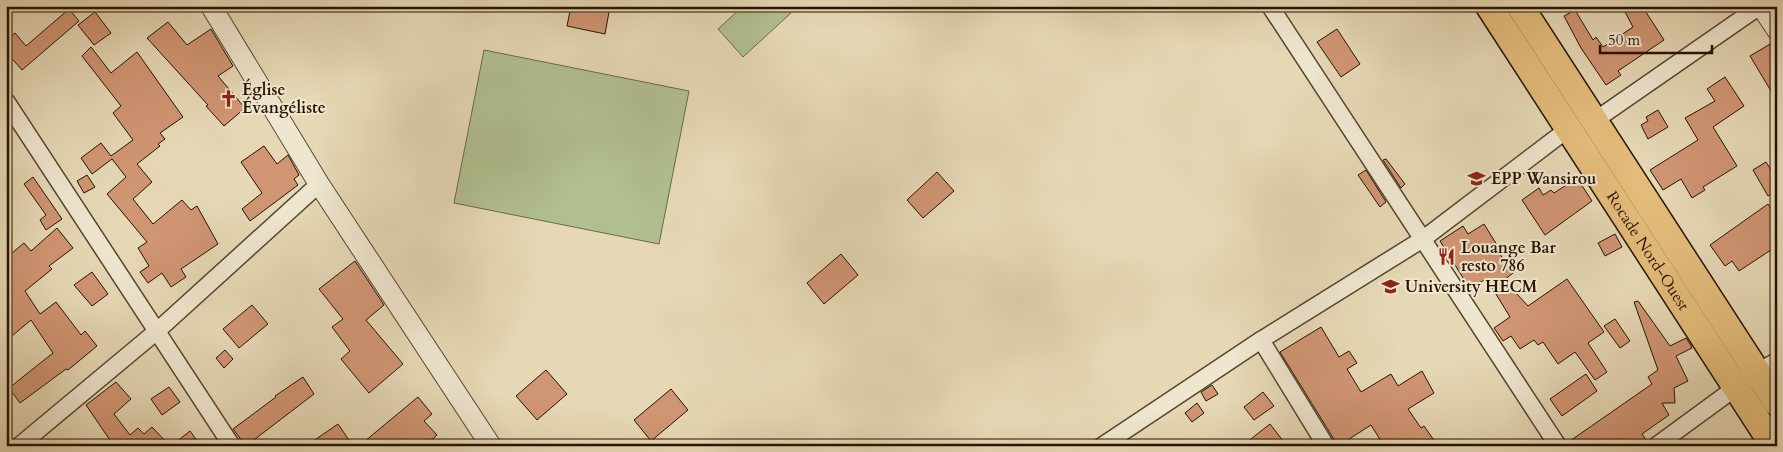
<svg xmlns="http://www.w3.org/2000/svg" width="1783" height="452" viewBox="0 0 1783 452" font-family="Cardo,serif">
<rect width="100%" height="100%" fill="#e6d8b5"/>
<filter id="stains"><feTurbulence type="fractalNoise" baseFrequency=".004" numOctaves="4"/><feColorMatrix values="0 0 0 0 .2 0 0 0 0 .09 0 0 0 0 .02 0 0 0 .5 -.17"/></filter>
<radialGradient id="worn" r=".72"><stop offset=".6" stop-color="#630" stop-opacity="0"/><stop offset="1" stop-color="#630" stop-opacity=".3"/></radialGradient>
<g fill="#b1bf90" stroke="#6c6948">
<path d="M743,6H785L791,13L743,57L718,29Z"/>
<path d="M484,50L689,91L659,244L454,203Z"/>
</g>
<g fill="#d09573" stroke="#261301">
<path d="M571,6H582L609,12L605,34L567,26Z"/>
<path d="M1622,6H1642L1664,40L1618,71L1621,75L1606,85L1581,48L1564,16L1575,10L1593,40L1596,37L1603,47L1633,27Z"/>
<path d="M69,9L79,21L22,70L6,52V40L15,33L26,46Z"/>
<path d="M95,12L111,33L94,45L78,25Z"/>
<path d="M168,22L187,45L211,29L233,66L218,76L245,108L224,126L206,106L208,105L147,38Z"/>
<path d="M1337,29L1360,64L1341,77L1317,42Z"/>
<path d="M1772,43L1777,50V101L1750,56Z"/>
<path d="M91,47L111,73L137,52L183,117L160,133L165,139L158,144L160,146L137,164L152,182L133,199L153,224L182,200L191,210L197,206L218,244L181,269L186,277L171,287L162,273L148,283L140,272L149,266L138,248L147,242L107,194L126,177L112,159L92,174L81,158L101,143L111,156L133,140L113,113L121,106L82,56Z"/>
<path d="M1725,77L1744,106L1713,127L1737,166L1703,187L1705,190L1692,198L1681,179L1663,190L1650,170L1698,140L1685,118L1715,101L1707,89Z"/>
<path d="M1658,110L1668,127L1648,139L1641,125L1648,121L1646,117Z"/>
<path d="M264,146L277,164L288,155L299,175L294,179L298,185L250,221L242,209L262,193L241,162Z"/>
<path d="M1386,159L1405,184L1401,188L1383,160Z"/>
<path d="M1766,162L1777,179V190L1768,196L1753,170Z"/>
<path d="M1366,170L1386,202L1380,207L1358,175Z"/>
<path d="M937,172L954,191L923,218L907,200Z"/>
<path d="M87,175L95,187L84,193L77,181Z"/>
<path d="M33,177L62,219L46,230L40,220L46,215L24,184Z"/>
<path d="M1577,178L1592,201L1545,235L1522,200L1539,188L1543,195L1551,190L1554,193Z"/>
<path d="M1768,204L1777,217V246L1739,271L1732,261L1725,266L1710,245Z"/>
<path d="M1484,224L1497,245L1495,247L1513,273L1504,280L1528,306L1567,279L1604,332L1588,343L1607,372L1595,380L1575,352L1558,364L1543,342L1538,345L1534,340L1520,349L1511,336L1503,341L1494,328L1510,317L1491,286L1489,287L1484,280L1470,289L1440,241L1463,226L1468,234Z"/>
<path d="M57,228L73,248L49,266L52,269L25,291L40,314L56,302L81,335L85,331L97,346L68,370L66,369L20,403L9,388L53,353L31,320L6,341V258L24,243L31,251Z"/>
<path d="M1615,234L1622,247L1605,256L1598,243Z"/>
<path d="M841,254L858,275L824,304L807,283Z"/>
<path d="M355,261L384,305L366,320L403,364L369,393L341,359L350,351L332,327L343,319L319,289Z"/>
<path d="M92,272L108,294L92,306L74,285Z"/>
<path d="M1638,301L1670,346L1686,338L1690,344L1692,348L1676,356L1688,381L1674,388L1675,403H1662L1669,415L1642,434L1646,440L1638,446H1568L1567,443L1652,384L1648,377L1658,370L1634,302Z"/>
<path d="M252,305L268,324L239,348L223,329Z"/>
<path d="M1615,319L1630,341L1620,348L1604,326Z"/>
<path d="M1321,327L1339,357L1349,351L1357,363L1347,369L1361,392L1391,374L1398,386L1422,371L1434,393L1408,409L1421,428L1424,426L1438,446H1384L1371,425L1346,441L1349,446H1336L1335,441L1280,352Z"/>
<path d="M225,350L233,359L224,368L216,358Z"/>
<path d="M546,370L567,394L537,420L516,396Z"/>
<path d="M1586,374L1597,391L1562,416L1550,399Z"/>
<path d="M303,377L314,394L246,446L233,429L276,397L275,396Z"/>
<path d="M116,382L131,399L114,414L130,435L138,428L144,434L152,427L170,446H114L86,405Z"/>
<path d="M1212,385L1218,394L1206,401L1201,392Z"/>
<path d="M169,387L180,402L162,415L151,399Z"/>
<path d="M671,389L688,410L651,441L634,420Z"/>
<path d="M1263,392L1274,406L1254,420L1244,407Z"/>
<path d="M418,397L432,414L424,421L437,435L425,446H359Z"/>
<path d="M1197,403L1204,413L1192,422L1185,413Z"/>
<path d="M338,424L353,446H306Z"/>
<path d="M1270,424L1287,446H1242Z"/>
<path d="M190,431L201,446H171Z"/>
</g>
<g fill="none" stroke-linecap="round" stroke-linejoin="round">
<defs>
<g id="minor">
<path d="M1270,6L1558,446"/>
<path d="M6,101L232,446"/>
<path d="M1594,121L1760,6"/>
<path d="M1261,340L1326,446"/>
<path d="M19,446L157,331L319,184"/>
<path d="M1102,446L1261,340L1423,239L1568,129"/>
<path d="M1656,446L1757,372L1777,361"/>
</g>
<g id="tertiary">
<path d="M211,6L319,184L491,446"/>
<path d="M1761,6L1777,30"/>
</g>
<g id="primary">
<path id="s1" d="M1489,6L1774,446"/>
<path d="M1520,6L1777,403"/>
</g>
</defs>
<use href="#minor" stroke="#56442e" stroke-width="19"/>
<use href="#tertiary" stroke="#56442e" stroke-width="22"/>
<use href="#primary" stroke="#261301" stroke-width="29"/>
<use href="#minor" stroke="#efe6cf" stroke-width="16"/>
<use href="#tertiary" stroke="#efe6cf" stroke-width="20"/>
<use href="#primary" stroke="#e3bc7a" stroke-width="26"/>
</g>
<defs>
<symbol id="church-bare" viewBox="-9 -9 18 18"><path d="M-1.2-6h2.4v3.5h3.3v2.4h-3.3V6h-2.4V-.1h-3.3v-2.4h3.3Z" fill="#8f2418" stroke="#efe6cf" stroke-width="2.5" paint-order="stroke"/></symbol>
<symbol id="school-bare" viewBox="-9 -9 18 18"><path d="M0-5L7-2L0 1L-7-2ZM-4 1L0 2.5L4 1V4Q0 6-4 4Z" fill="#8f2418" stroke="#efe6cf" stroke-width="2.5" paint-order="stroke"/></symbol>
<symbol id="restaurant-bare" viewBox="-9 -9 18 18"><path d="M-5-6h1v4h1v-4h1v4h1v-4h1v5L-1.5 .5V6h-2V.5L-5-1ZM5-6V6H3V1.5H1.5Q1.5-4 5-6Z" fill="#8f2418" stroke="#efe6cf" stroke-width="2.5" paint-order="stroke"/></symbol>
</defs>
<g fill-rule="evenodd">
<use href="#church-bare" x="216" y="86" width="25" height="25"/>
<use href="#school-bare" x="1464" y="166" width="25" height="25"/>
<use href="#restaurant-bare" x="1434" y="244" width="25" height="25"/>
<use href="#school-bare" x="1378" y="274" width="25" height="25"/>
</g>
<g text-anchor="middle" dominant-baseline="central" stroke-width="4" stroke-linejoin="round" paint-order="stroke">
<g font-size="16" font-weight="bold" fill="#261301" stroke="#efe6cf" text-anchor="start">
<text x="242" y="90">Église<tspan x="242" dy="18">Évangéliste</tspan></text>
<text x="1491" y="179">EPP Wansirou</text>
<text x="1461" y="248">Louange Bar<tspan x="1461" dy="18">resto 786</tspan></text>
<text x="1405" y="287">University HECM</text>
</g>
<g font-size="16" fill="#261301" stroke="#efe6cf">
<text stroke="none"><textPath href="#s1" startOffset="292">Rocade Nord-Ouest</textPath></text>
</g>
</g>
<rect width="1783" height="452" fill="none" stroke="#e6d8b5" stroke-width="25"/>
<rect x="8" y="8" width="1768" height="437" fill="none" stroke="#261301" stroke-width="2.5"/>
<rect x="12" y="12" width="1758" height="427" fill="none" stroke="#261301"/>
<path d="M1600 45v8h112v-8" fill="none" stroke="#261301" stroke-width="2.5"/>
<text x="1608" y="45" font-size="15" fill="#261301" stroke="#efe6cf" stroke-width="4" paint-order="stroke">50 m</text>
<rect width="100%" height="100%" filter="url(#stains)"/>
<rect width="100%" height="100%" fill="url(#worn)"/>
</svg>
